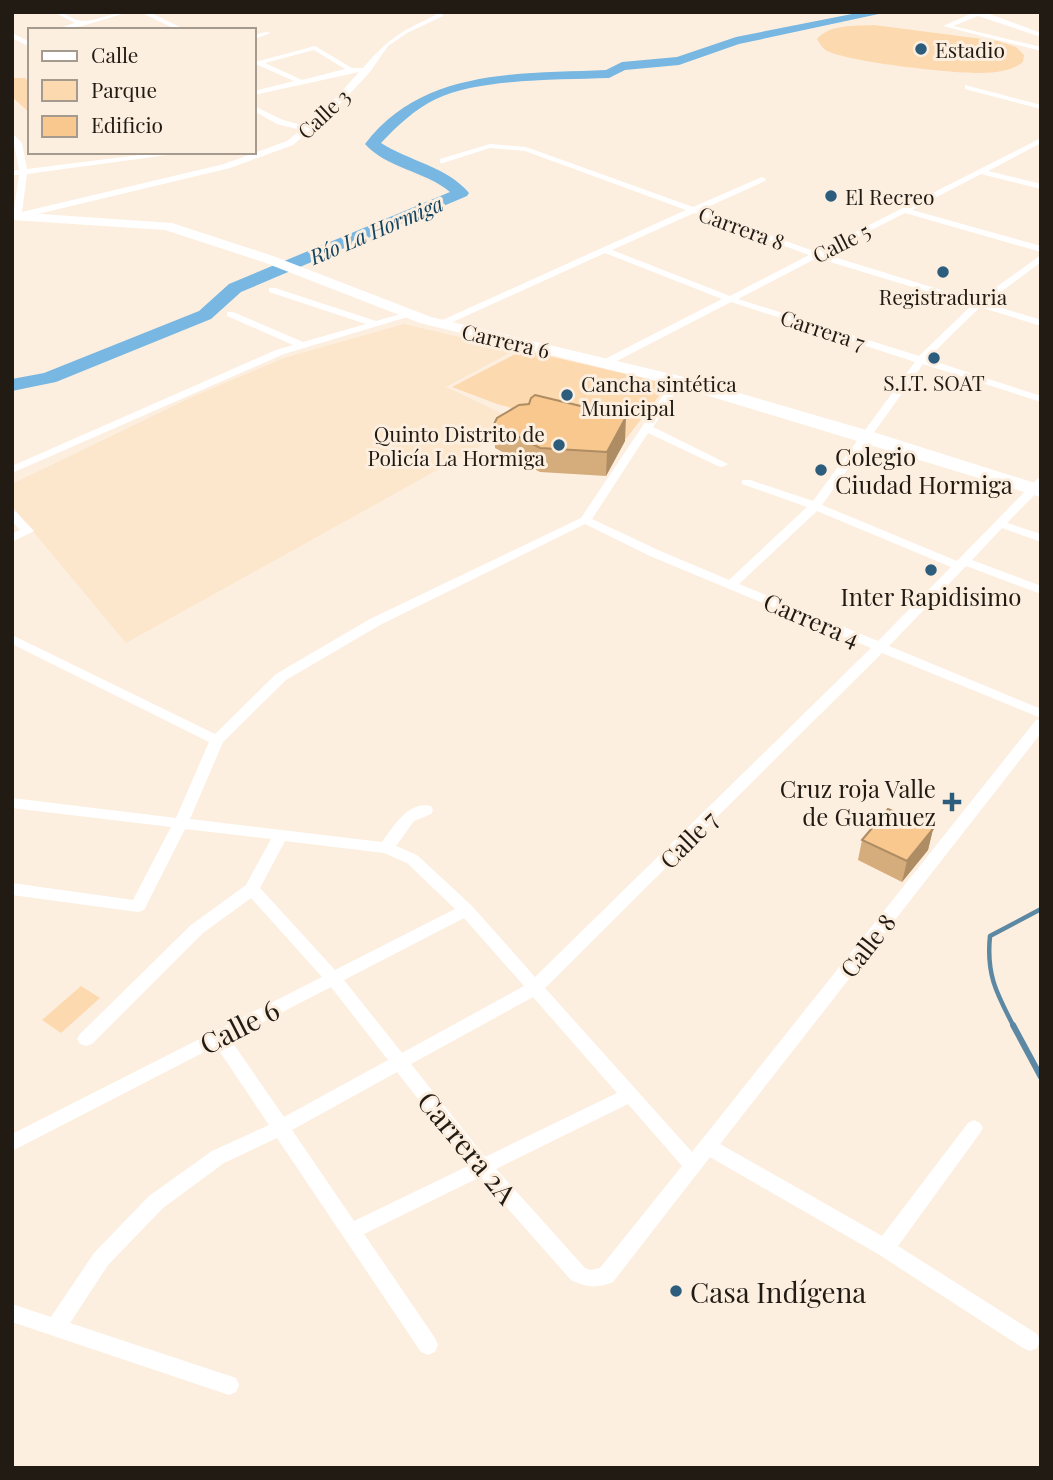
<svg xmlns="http://www.w3.org/2000/svg" width="1053" height="1480" viewBox="0 0 1053 1480" font-family="'Playfair Display',serif">
<rect width="100%" height="100%" fill="#fdefe0"/>
<path fill="#fce6cc" d="M404,324L515,350L446,387L522,423L126,643L12,506V484L192,397L284,358Z"/>
<g fill="#fdd9af">
<path d="M874,25L998,41L1016,47L1024,55L1023,62C1011,72 992,73 977,73C950,73 849,62 827,51C822,48 820,44 817,39C829,24 856,26 874,25Z"/>
<path d="M12,78H25L30,83V113L12,97Z"/>
<path d="M523,350L668,384L626,439L497,404L452,387Z"/>
<path d="M81,986L100,998L61,1033L42,1020Z"/>
</g>
<g fill="none" stroke-linecap="round" stroke-linejoin="round">
<path stroke="#5d88a4" stroke-width="4.5" d="M1014,1027C997,994 986,975 990,936L1041,909"/>
<path stroke="#5d88a4" stroke-width="6" d="M1013,1025L1041,1077"/>
<path fill="#77b7e2" fill-rule="evenodd" d="M862,12H888L739,44L679,65L625,70L609,78C560,80 480,78 436,99C415,109 397,126 381,143C409,161 448,167 469,193L467,196L241,292L211,319L56,382L12,391V379L44,373L199,311L229,284L450,192C425,171 386,168 365,144C423,68 519,74 606,70L622,62L677,57L736,37Z"/>
<g fill="#fff" fill-rule="evenodd">
<path d="M54,12C65,12 72,20 82,21C93,22 114,12 129,12L82,26L53,30L75,23Z"/>
<path d="M140,12H149L186,30H177Z"/>
<path d="M434,12H441L443,16L407,33L388,46L370,72L342,102L293,145L230,168L17,219L13,216L19,175H12V171L19,170L12,133L22,143L27,169L163,152H189L27,174L22,212L224,164L287,141L301,130L277,124L254,111V106L283,120L305,126L336,98L359,72L254,95V91L294,81L258,65L254,66V59L259,61L315,46L352,68H363C389,38 400,32 436,15ZM314,50L345,69L302,80L265,63Z"/>
<path d="M975,12H984L1041,33V37L978,16L953,26L1041,47V51L943,26Z"/>
<path d="M266,32L271,33L254,39V35Z"/>
<path d="M12,33L30,42V47L12,38Z"/>
<path d="M965,85L1041,105V109L965,89Z"/>
<path d="M1041,138V143L988,171L1041,184V189L981,174L912,210L1041,246V252L905,213L824,254L977,301L1041,255V262L986,303L1041,320V326L980,307L927,359L1041,396V402L923,364L822,505L957,561L1037,479L1041,478V488L1007,523L1041,534V542L1002,528L972,560L1041,586V594L966,566L889,646L1041,709V718L882,653L545,988L692,1152L1036,720L1041,719V733L720,1144L882,1236L968,1123L974,1120L980,1123L983,1128L980,1133L898,1246L1037,1334L1040,1341L1037,1348L1030,1351L1023,1348L878,1254L710,1157L613,1282C596,1289 587,1287 571,1280L480,1177L364,1234L435,1338L438,1345L435,1352L428,1355L421,1352L277,1138L224,1163L163,1208L108,1265L70,1323L236,1378L239,1385L236,1392L229,1395L12,1322V1304L51,1317L94,1253L149,1196L212,1151L269,1125L216,1046L12,1151V1134L322,977L251,898L203,933L92,1044L86,1046L80,1044L77,1039L80,1034L191,925L246,885L271,839L185,829L144,910L138,912L12,895V883L133,900L171,827L12,808V798L176,818L209,742L12,644V635L215,734L276,674L370,619L581,518L674,379L678,378L683,381L653,427L728,464L722,467L718,466L648,433L592,519L658,550L729,580L807,507L742,484V480H750L813,501L915,362L731,302L609,365H601V361L722,299L605,253L444,326H438V322L686,210L525,151L490,148L443,163H440V159L490,144L526,147L693,207L762,177L766,179L765,181L701,210L816,252ZM694,213L809,255L730,296L612,250ZM817,258L972,305L919,356L738,299ZM817,511L951,567L878,641L739,584ZM585,524L650,556L871,648L535,977L472,906L417,855L396,846L414,821L431,814L433,810L431,806C408,801 394,826 382,842L190,819L223,742L286,680L380,625ZM285,841L384,853L407,863L455,909L335,970L260,888ZM464,918L524,986L402,1053L344,980ZM331,987L388,1060L284,1117L230,1039ZM533,997L617,1093L485,1157L411,1064ZM397,1072L470,1165L354,1221L292,1130ZM628,1104L682,1166L600,1268L591,1270L585,1268L496,1169Z"/>
<path d="M269,288H275L376,321L409,312L414,315L284,354L12,473V466L276,350L293,345L227,316V312H233L303,342L366,324L269,292Z"/>
<path d="M12,511L16,512L34,531L12,542V534L20,530L12,521Z"/>
</g>
<path fill="#fff" fill-rule="evenodd" d="M12,212L172,223L273,256L431,317L684,377L873,432L1041,485V497L673,385L420,323L263,262L165,230L12,220Z"/>
</g>
<g fill="#d5ac7b">
<path d="M494,424L625,441L606,476L540,472L495,448Z"/>
<path d="M933,829L928,850L902,882L858,860L862,840Z"/>
</g>
<g fill="#ae8c64">
<path d="M626,417L625,441L606,476L607,452Z"/>
<path d="M933,829L928,850L902,882L907,861Z"/>
</g>
<g fill="#f8c88f" stroke="#ae8c64" stroke-width="2">
<path d="M535,395L626,417L607,452L540,448L494,424L497,418L519,405L529,404L531,398Z"/>
<path d="M888,809L933,829L907,861L862,840Z"/>
</g>
<g fill="#2d5d7c" stroke="#fdefe0" stroke-width="2.5">
<circle cx="921" cy="49" r="7"/>
<circle cx="831" cy="196" r="7"/>
<circle cx="943" cy="272" r="7"/>
<circle cx="934" cy="358" r="7"/>
<circle cx="567" cy="395" r="7"/>
<circle cx="559" cy="445" r="7"/>
<circle cx="821" cy="470" r="7"/>
<circle cx="931" cy="570" r="7"/>
<path d="M948.5 791.5h7v7h7v7h-7v7h-7v-7h-7v-7h7z"/>
<circle cx="676" cy="1291" r="7"/>
</g>
<g text-anchor="middle" dominant-baseline="central" stroke-width="6" stroke-linejoin="round" paint-order="stroke">
<g font-size="21" fill="#211b14" stroke="#fdefe0" text-anchor="start">
<text x="935" y="49">Estadio</text>
<text x="845" y="196">El Recreo</text>
<text x="943" y="296" text-anchor="middle">Registraduria</text>
<text x="934" y="382" text-anchor="middle">S.I.T. SOAT</text>
<text x="581" y="383">Cancha sintética<tspan x="581" dy="24">Municipal</tspan></text>
<text x="545" y="433" text-anchor="end">Quinto Distrito de<tspan x="545" dy="24">Policía La Hormiga</tspan></text>
</g>
<g font-size="21" fill="#211b14" stroke="#fdefe0">
<text transform="translate(323 113) rotate(-43)">Calle 3</text>
<text transform="translate(742 227) rotate(20)">Carrera 8</text>
<text transform="translate(841 242) rotate(-27)">Calle 5</text>
<text transform="translate(823 329) rotate(18)">Carrera 7</text>
<text transform="translate(506 340) rotate(13)">Carrera 6</text>
</g>
<g font-size="21" font-style="italic" fill="#124562" stroke="#fdefe0">
<text transform="translate(376 229) rotate(-23)">Río La Hormiga</text>
</g>
<g font-size="24" fill="#211b14" stroke="#fdefe0" text-anchor="start">
<text x="835" y="456">Colegio<tspan x="835" dy="28">Ciudad Hormiga</tspan></text>
<text x="931" y="596" text-anchor="middle">Inter Rapidisimo</text>
<text x="936" y="788" text-anchor="end">Cruz roja Valle<tspan x="936" dy="28">de Guamuez</tspan></text>
</g>
<g font-size="24" fill="#211b14" stroke="#fdefe0">
<text transform="translate(812 619) rotate(23)">Carrera 4</text>
<text transform="translate(688 839) rotate(-45)">Calle 7</text>
<text transform="translate(867 945) rotate(-52)">Calle 8</text>
</g>
<g font-size="28" fill="#211b14" stroke="#fdefe0">
<text transform="translate(239 1026) rotate(-27)">Calle 6</text>
<text transform="translate(468 1147) rotate(50)">Carrera 2A</text>
</g>
<g font-size="28" fill="#211b14" stroke="#fdefe0" text-anchor="start">
<text x="690" y="1291">Casa Indígena</text>
</g>
</g>
<rect width="1053" height="1480" fill="none" stroke="#211b14" stroke-width="28"/>
<rect x="28" y="28" width="228" height="126" fill="#fdefe0" stroke="#a59a8e" stroke-width="2"/>
<rect x="42" y="51" width="35" height="10" fill="#ffffff" stroke="#a59a8e" stroke-width="2"/>
<text x="91" y="63" font-size="21" fill="#211b14">Calle</text>
<rect x="42" y="80" width="35" height="21" fill="#fdd9af" stroke="#a59a8e" stroke-width="2"/>
<text x="91" y="98" font-size="21" fill="#211b14">Parque</text>
<rect x="42" y="116" width="35" height="21" fill="#f8c88f" stroke="#a59a8e" stroke-width="2"/>
<text x="91" y="133" font-size="21" fill="#211b14">Edificio</text>
</svg>
